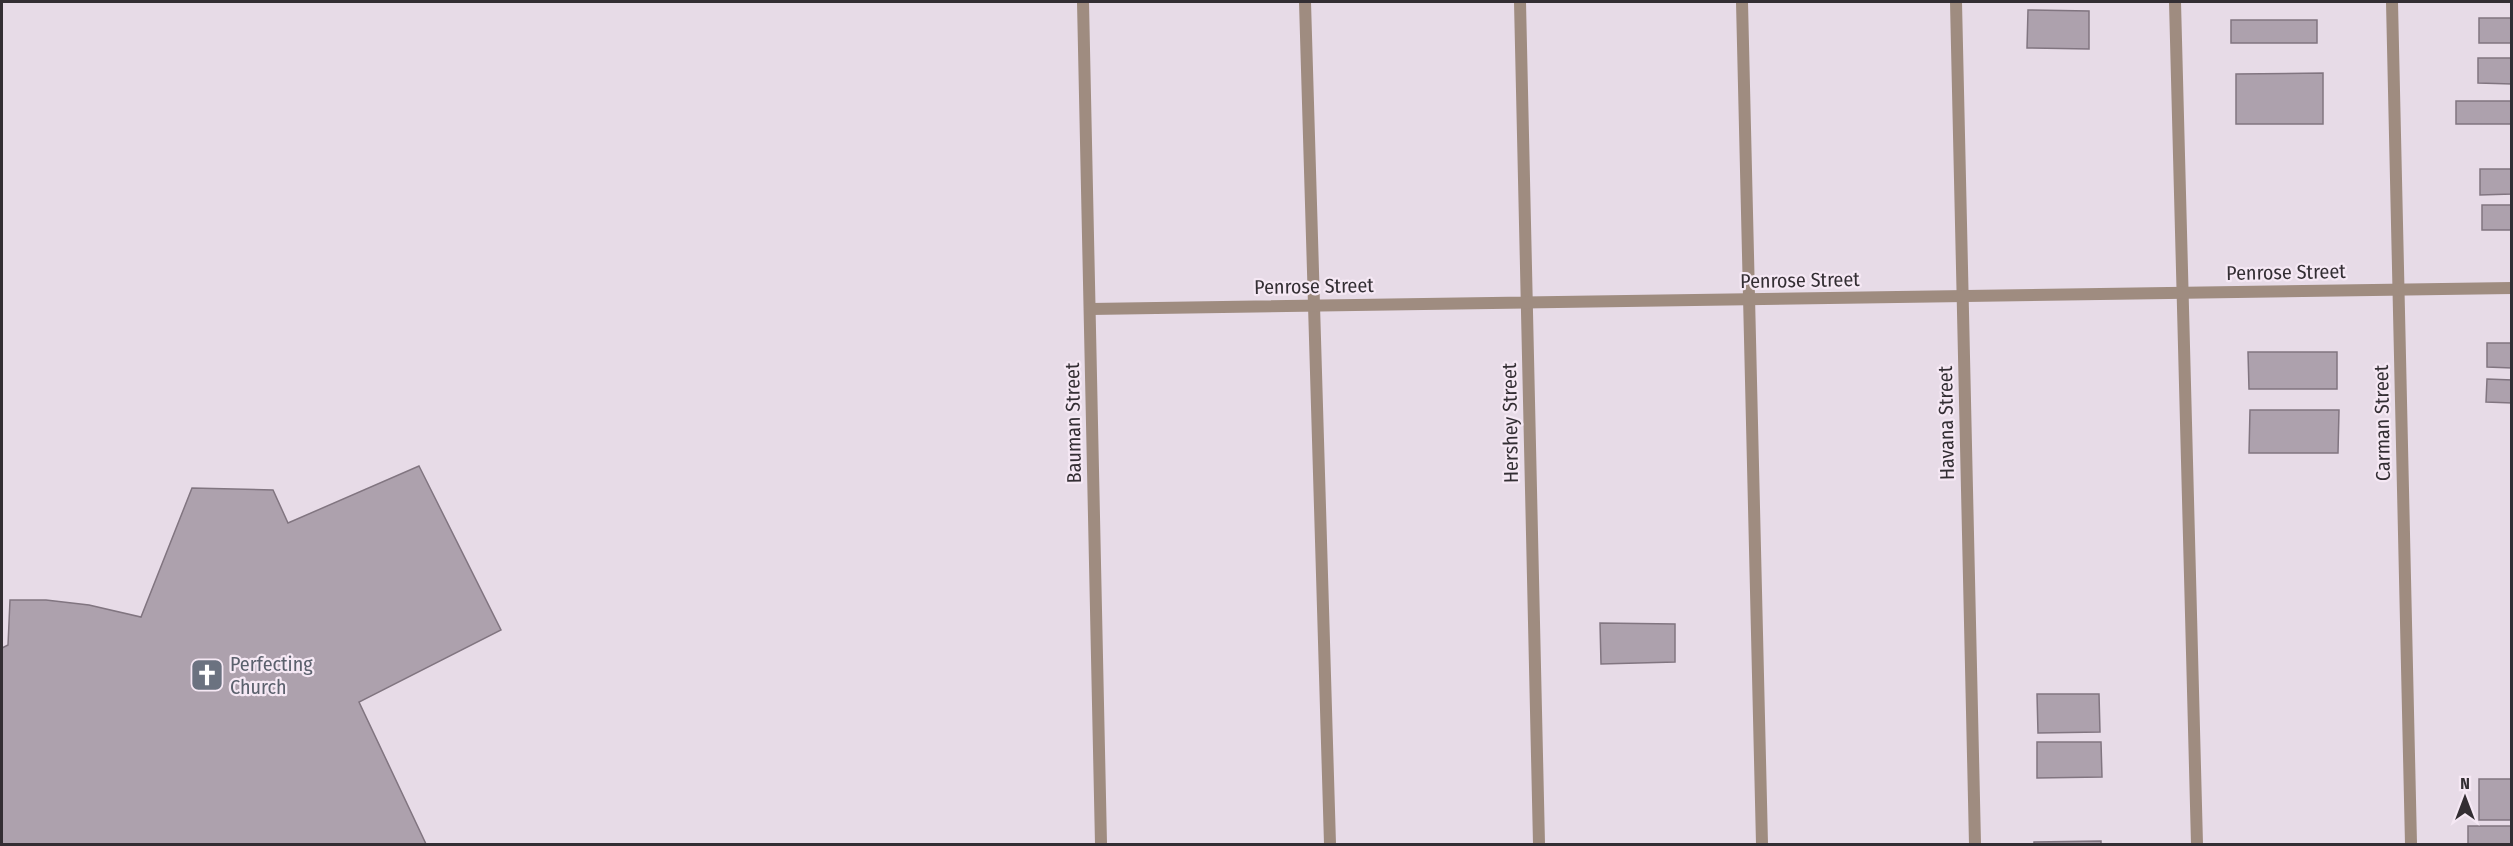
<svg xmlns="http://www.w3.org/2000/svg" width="2513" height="846" viewBox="0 0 2513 846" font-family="'Fira Sans Condensed',sans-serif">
<rect width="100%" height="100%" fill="#e7dbe7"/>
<g fill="#ada1ad" stroke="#817580" stroke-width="1.5">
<path d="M2028,10L2089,11V49L2027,48Z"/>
<rect x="2479" y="18" width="33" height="25"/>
<rect x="2231" y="20" width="86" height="23"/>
<path d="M2478,58H2512V84L2478,83Z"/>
<path d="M2323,73V124H2236V74Z"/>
<rect x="2456" y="101" width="56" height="23"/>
<path d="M2480,169H2512V194L2480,195Z"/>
<rect x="2482" y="205" width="30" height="25"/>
<path d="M2487,343H2512V368L2487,367Z"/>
<path d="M2248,352H2337V389H2249Z"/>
<path d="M2487,379L2512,380V403L2486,402Z"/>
<path d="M2250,410H2339L2338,453H2249Z"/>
<path d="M419,466L501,630L359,702L426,844H2V648L8,645L10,600H46L89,605L141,617L192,488L273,490L288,523Z"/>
<path d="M1600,623L1675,624V662L1601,664Z"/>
<path d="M2037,694H2099L2100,732L2038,733Z"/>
<path d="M2037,742H2101L2102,777L2037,778Z"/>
<rect x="2479" y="779" width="33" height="41"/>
<rect x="2468" y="826" width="44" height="18"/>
<path d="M2101,841V844H2034V842Z"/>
</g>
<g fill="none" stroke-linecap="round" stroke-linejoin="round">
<g stroke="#9f8c80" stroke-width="12">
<path d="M1305,2L1330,844"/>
<path d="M1742,2L1762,844"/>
<path d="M2175,2L2197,844"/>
</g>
<g stroke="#9f8c80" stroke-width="12">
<path d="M1083,2L1101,844"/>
<path d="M1520,2L1539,844"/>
<path d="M1956,2L1975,844"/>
<path d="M2392,2L2411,844"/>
<path d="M1090,309L2512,288"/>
</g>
</g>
<defs>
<symbol id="church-square" viewBox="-11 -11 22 22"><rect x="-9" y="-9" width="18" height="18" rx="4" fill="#6b7280" stroke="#f5e8f4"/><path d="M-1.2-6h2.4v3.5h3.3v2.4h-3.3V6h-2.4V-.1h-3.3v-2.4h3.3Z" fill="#fff"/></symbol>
</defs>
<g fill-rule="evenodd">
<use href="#church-square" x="188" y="656" width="38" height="38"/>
</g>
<g text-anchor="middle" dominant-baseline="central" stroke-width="4.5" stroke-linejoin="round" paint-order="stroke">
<g font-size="20" fill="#332e33" stroke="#f5e8f4">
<text transform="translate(2286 272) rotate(-1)">Penrose Street</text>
<text transform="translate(1800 280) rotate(-1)">Penrose Street</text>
<text transform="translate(1314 286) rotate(-1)">Penrose Street</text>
<text transform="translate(1073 423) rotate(-91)">Bauman Street</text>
<text transform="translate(1510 423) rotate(-91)">Hershey Street</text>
<text transform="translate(1946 423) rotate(-91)">Havana Street</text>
<text transform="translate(2382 423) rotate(-91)">Carman Street</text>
</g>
<g font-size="20" fill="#5b616d" stroke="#f5e8f4" text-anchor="start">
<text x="230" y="664">Perfecting<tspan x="230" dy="23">Church</tspan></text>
</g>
</g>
<rect width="2513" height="846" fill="none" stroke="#332e33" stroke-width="6"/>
<g transform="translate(2465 798)" stroke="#f5e8f4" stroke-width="4.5" paint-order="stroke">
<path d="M0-4.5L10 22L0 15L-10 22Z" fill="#332e33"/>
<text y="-9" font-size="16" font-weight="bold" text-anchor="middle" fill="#332e33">N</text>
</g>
</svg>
